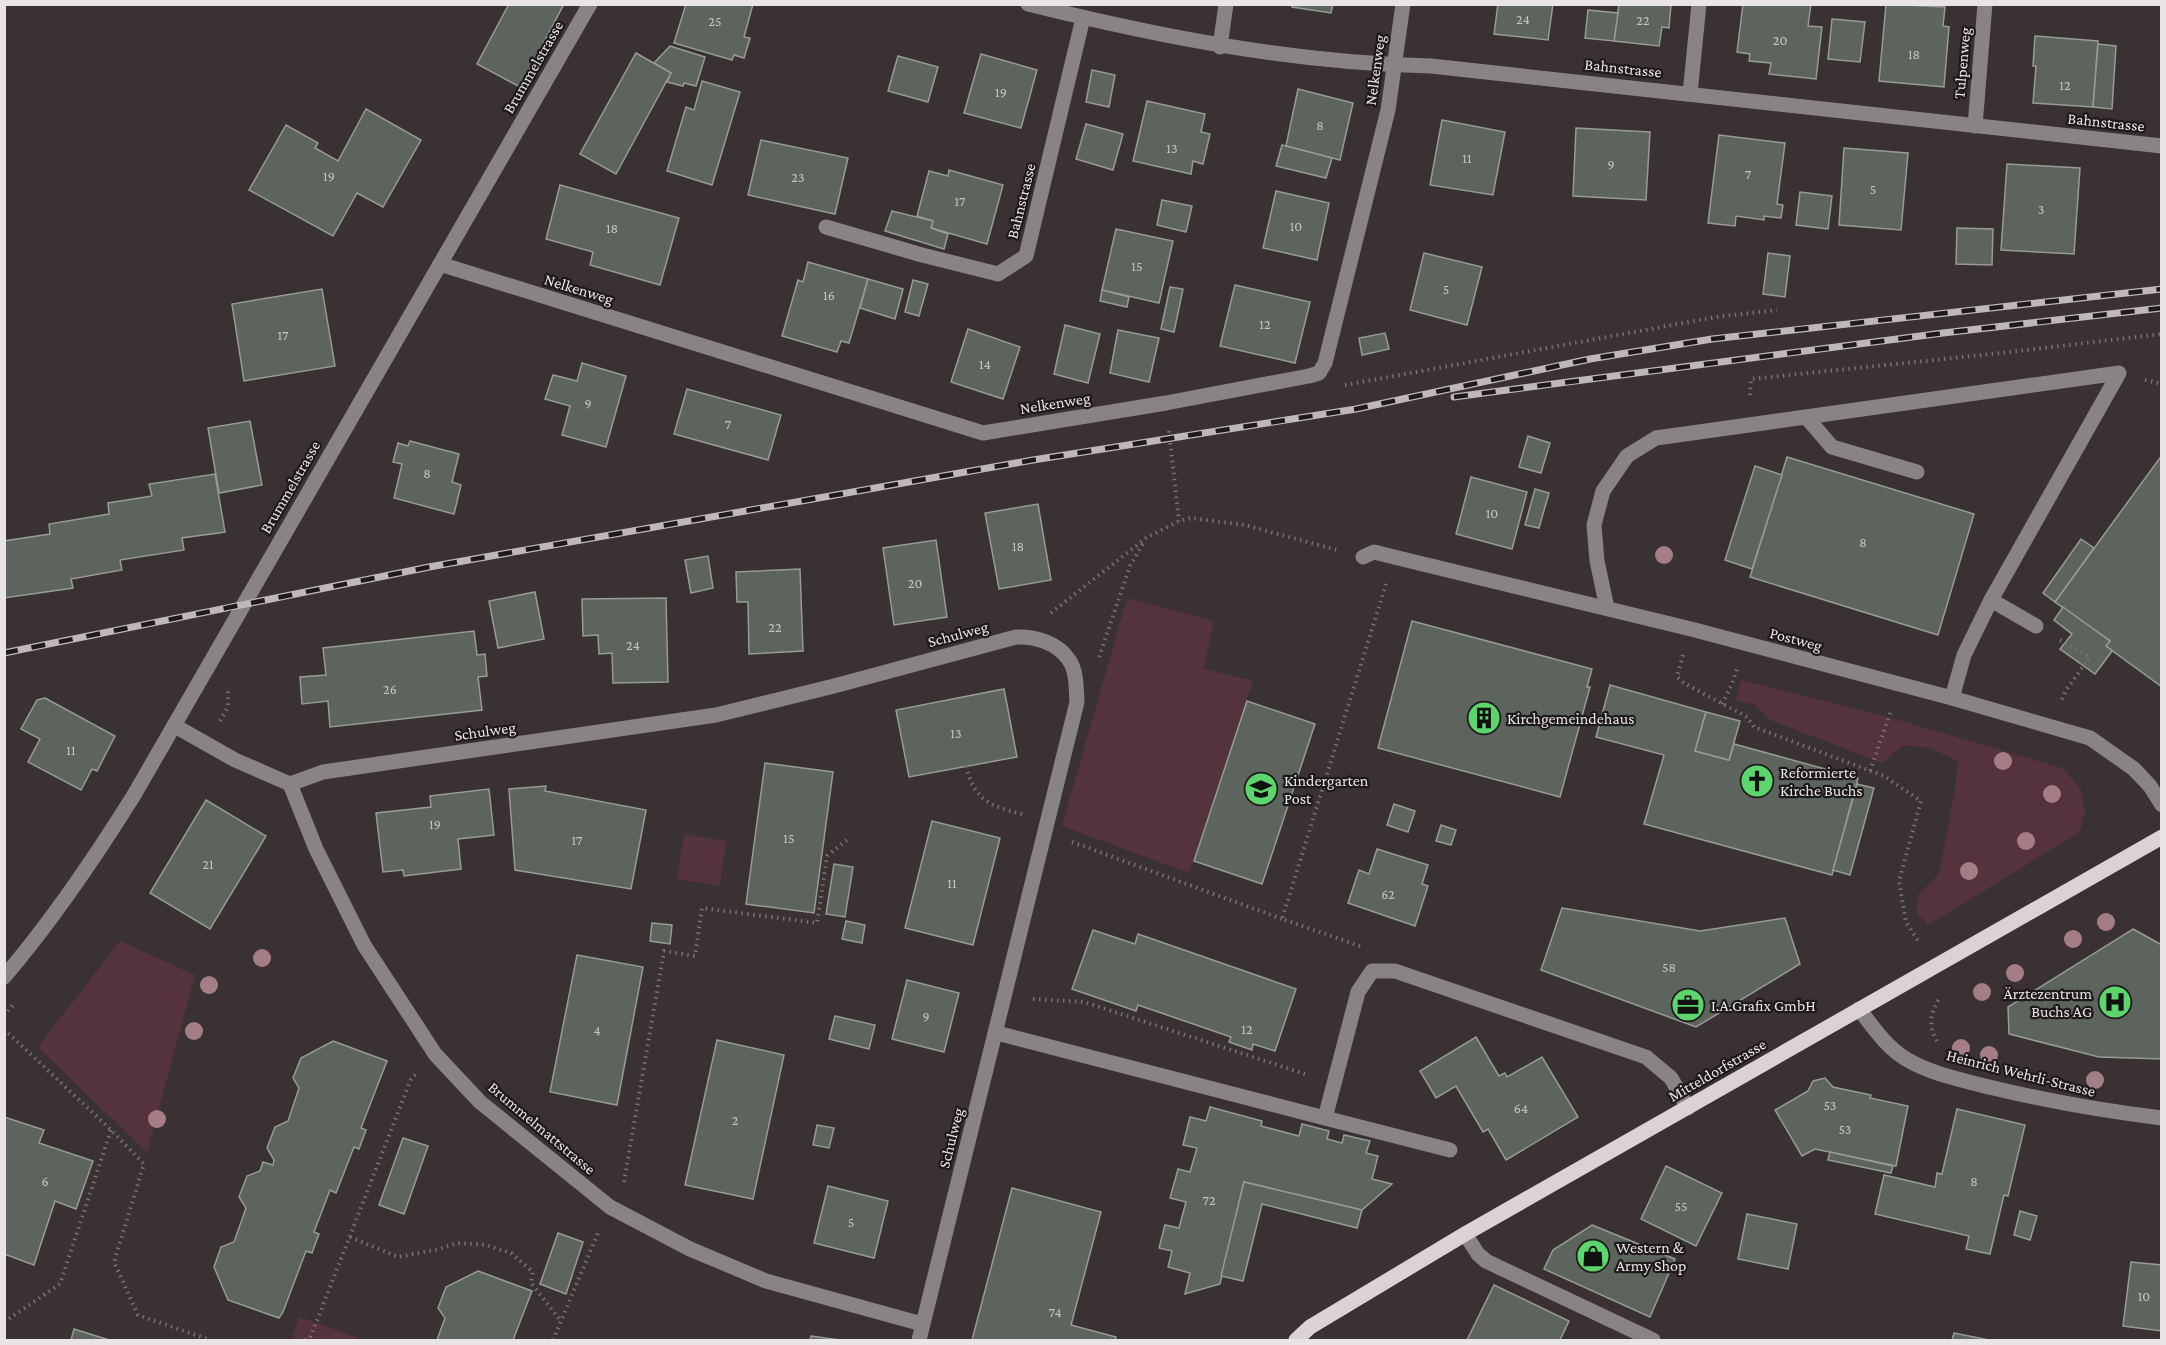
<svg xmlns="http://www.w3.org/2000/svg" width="2166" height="1345" viewBox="0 0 2166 1345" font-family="'Crimson Pro',serif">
<rect width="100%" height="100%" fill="#3a3133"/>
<g fill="#55333c">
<path d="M1127,598L1214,621L1204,669L1253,681L1189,873L1062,826Z"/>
<path d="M1741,680L1895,719L2062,768L2081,789L2085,812L2080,832L1928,925L1916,912L1918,895L1939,874L1955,788L1958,761L1930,748L1903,745L1882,763L1770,720L1755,705L1736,700Z"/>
<path d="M684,834L726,841L720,886L677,879Z"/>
<path d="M120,941L195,975L147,1153L38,1047Z"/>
<path d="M299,1317L359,1338V1340H291Z"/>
</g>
<g fill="#5d645d" stroke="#959c95" stroke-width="1.5">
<path d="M509,4H564L520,87L477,64Z"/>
<path d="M686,4H753L744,37L750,38L744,58L734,55L732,60L674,43Z"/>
<path d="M1292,4H1333L1331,13L1292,7Z"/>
<path d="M1498,4H1553L1548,40L1494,34Z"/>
<path d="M1619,4H1671L1669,28L1662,27L1659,46L1614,41Z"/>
<path d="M1743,4H1811L1808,26L1822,27L1816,79L1769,74L1771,63L1749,61L1750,54L1737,52Z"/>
<path d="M1886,4L1945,7L1943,26L1949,27L1944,87L1879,81Z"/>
<path d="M1588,10L1618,13L1614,41L1585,38Z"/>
<path d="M1832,19L1865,22L1860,62L1828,59Z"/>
<path d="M2035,36L2098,41L2093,107L2033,103L2036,66H2033Z"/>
<path d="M2098,44L2116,46L2112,109L2093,107Z"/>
<path d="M670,46L705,57L696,86L684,83L683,86L667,82L671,73L654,63Z"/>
<path d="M636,53L671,73L616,174L580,154Z"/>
<path d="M981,54L1037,70L1021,128L964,113Z"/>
<path d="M898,56L938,67L928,102L888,91Z"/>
<path d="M1092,70L1115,75L1109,107L1086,102Z"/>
<path d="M702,81L740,92L712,185L667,171L686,107L694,110Z"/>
<path d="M1298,89L1353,103L1340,160L1286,146Z"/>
<path d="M1147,101L1205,114L1201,132L1210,134L1203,164L1193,161L1191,174L1133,161Z"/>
<path d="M366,109L421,140L383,207L357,193L333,236L249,190L286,125L318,143L315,148L338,161Z"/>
<path d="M1442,120L1505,132L1493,195L1430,185Z"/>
<path d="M1086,124L1123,134L1113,170L1076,159Z"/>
<path d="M1576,128L1650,132L1646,200L1573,196Z"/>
<path d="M1719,135L1785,143L1777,204L1783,205L1781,218L1764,216V220L1736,216L1735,226L1708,223Z"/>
<path d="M761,140L848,158L835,214L748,195Z"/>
<path d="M1282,145L1332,158L1326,178L1276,166Z"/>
<path d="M1844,148L1908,153L1901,230L1839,225Z"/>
<path d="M2007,164L2080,168L2074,254L2001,250Z"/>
<path d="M949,170L1003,185L987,244L931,228L933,221L917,216L929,171L948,176Z"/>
<path d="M560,185L679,218L660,285L590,265L593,252L546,239Z"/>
<path d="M1276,191L1329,203L1317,260L1263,248Z"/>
<path d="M1800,192L1832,196L1828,229L1796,225Z"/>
<path d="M1162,200L1192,206L1186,232L1157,225Z"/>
<path d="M892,211L933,221L931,228L948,234L944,249L885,231Z"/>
<path d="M1957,228L1993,229L1992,265L1956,264Z"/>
<path d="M1116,229L1173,241L1159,303L1102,290Z"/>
<path d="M1424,253L1482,267L1467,325L1410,310Z"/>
<path d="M1768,253L1790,256L1785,297L1763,294Z"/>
<path d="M808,262L868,279L849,343L841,341L837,352L782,336L798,280L803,282Z"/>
<path d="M868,279L903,289L895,319L860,308Z"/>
<path d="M913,280L928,284L919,316L905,312Z"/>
<path d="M1235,285L1310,302L1295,363L1220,346Z"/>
<path d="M1170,287L1183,289L1174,332L1161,329Z"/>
<path d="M322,289L335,366L244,381L232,304Z"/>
<path d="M1102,290L1129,297L1127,307L1100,301Z"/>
<path d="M1065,325L1100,334L1088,383L1054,374Z"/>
<path d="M968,329L1020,347L1003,399L951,382Z"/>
<path d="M1118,330L1159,338L1149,382L1110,373Z"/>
<path d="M1385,333L1389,349L1362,355L1359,338Z"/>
<path d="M582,363L626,376L606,447L562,435L570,406L545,399L553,375L577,381Z"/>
<path d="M687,389L781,415L768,460L674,434Z"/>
<path d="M250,421L262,485L219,493L208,428Z"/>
<path d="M1528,436L1550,443L1541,473L1519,467Z"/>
<path d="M410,441L459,454L452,482L461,485L454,514L394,498L402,464L393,462L398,443L408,446Z"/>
<path d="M2162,455V687L2106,646L2110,641L2055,602Z"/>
<path d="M1787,457L1974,514L1938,635L1750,577Z"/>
<path d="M1755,466L1782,475L1752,569L1725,560Z"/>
<path d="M215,474L225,532L182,538L184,550L120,560L122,570L71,579L73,588L4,598V541L50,534L49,524L109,514L108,503L152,496L149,484Z"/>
<path d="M1471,477L1527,492L1512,549L1456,534Z"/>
<path d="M1535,489L1549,493L1539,528L1525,525Z"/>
<path d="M1038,504L1051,580L999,589L985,513Z"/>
<path d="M2081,539L2094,548L2055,602L2043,593Z"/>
<path d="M936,540L947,617L894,625L883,548Z"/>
<path d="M708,556L713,588L691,593L685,560Z"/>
<path d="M800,569L803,651L749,654L748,602H737L736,572Z"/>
<path d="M535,592L544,639L498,648L489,601Z"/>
<path d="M666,598L668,682L613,683L612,653L599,654L598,635L583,636L582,599Z"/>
<path d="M2063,607L2110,641L2106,646L2112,651L2095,674L2060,649L2072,634L2054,620Z"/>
<path d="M1412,621L1592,669L1587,687H1590L1560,797L1378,748Z"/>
<path d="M474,631L477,655L485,654L487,676L478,677L482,710L330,727L328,701L302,704L300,677L326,675L323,648Z"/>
<path d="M1610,685L1706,712L1695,751L1729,760L1734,744L1858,778L1832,875L1644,824L1664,755L1596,737Z"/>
<path d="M1004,689L1017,757L909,777L896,710Z"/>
<path d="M45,698L115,736L97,771L92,769L81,790L28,762L40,739L21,729L37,700Z"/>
<path d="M1247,701L1315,724L1262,884L1194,861Z"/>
<path d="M1706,712L1740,721L1729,760L1695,751Z"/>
<path d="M765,763L833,772L814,913L746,904Z"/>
<path d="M1857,784L1874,788L1850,875L1833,870Z"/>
<path d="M546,786L545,791L646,810L631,889L515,870L509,789Z"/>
<path d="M489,789L494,835L458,839L461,869L404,876L403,870L383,872L376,813L431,807L430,796Z"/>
<path d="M206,800L266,836L210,929L150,893Z"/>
<path d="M1394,804L1415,811L1408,832L1387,825Z"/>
<path d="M932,821L1000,838L973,945L905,928Z"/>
<path d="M1441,825L1456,830L1451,845L1436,841Z"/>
<path d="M1377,849L1428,865L1422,884L1428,886L1415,926L1348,903L1359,870L1369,874Z"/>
<path d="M834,864L853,867L845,917L826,914Z"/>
<path d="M1562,908L1700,931L1785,918L1800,964L1696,1027L1541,970Z"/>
<path d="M846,921L865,925L862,943L842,939Z"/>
<path d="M652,923L672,925L670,944L650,941Z"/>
<path d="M2133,929L2162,945V1059L2099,1057L2009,1034L2008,1007Z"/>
<path d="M1093,930L1135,944L1138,934L1296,989L1275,1051L1253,1044L1252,1050L1229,1042L1231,1037L1138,1005L1136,1011L1072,989Z"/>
<path d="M577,955L643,967L617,1105L550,1092Z"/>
<path d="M907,980L959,993L944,1052L892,1039Z"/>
<path d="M835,1016L875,1025L869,1049L829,1039Z"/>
<path d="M1476,1037L1499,1076L1505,1073L1507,1077L1542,1057L1578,1117L1506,1160L1488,1129L1483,1132L1456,1086L1436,1098L1420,1071Z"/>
<path d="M717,1040L784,1055L753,1199L685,1185Z"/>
<path d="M333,1041L387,1061L361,1128L366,1130L359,1149L354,1147L336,1193L330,1190L314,1232L319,1234L312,1253L306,1251L283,1312L279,1318L228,1300L214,1267L221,1247L234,1242L246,1208L239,1197L247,1176L260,1171L263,1162L273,1165L274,1160L267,1148L275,1127L288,1121L299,1088L293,1078L301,1058Z"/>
<path d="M1825,1078L1833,1087L1871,1095L1870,1098L1908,1106L1896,1166L1815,1149L1802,1156L1775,1110L1808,1091L1813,1081Z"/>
<path d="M1210,1107L1262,1121L1261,1126L1299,1136L1302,1124L1329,1131L1327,1139L1342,1143L1344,1135L1370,1141L1366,1153L1378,1156L1372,1179L1392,1184L1362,1210L1244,1182L1220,1284L1185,1294L1190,1273L1168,1267L1172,1251L1159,1248L1165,1225L1179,1228L1186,1202L1170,1198L1178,1169L1190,1172L1197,1148L1183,1145L1190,1117L1206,1121Z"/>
<path d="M1957,1109L2025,1125L2008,1196L2004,1195L1990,1254L1966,1249L1969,1236L1875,1214L1884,1175L1935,1187L1937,1173L1942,1174Z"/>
<path d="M4,1117L44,1130L39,1143L93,1161L76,1209L55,1201L34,1265L4,1254Z"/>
<path d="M817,1125L834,1128L829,1148L813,1145Z"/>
<path d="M403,1138L428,1146L404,1214L379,1205Z"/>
<path d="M1830,1152L1893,1166L1891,1173L1828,1160Z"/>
<path d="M1666,1166L1722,1193L1696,1246L1641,1219Z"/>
<path d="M1244,1182L1362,1210L1357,1228L1262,1204L1243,1281L1221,1276Z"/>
<path d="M828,1186L888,1201L874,1258L814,1243Z"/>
<path d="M1012,1188L1101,1212L1071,1325L1116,1337L1115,1340H972Z"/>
<path d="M2020,1211L2037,1216L2030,1240L2014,1235Z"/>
<path d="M1747,1214L1797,1224L1788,1269L1738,1259Z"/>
<path d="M1592,1225L1675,1259L1650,1317L1544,1269L1553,1250Z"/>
<path d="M558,1233L583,1242L566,1294L540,1284Z"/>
<path d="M2131,1262L2162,1265V1331L2123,1326Z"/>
<path d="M478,1271L532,1291L513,1340H437L445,1318L438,1308L446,1287Z"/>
<path d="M1494,1285L1569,1321L1560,1340H1467Z"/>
<path d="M74,1329L109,1340H71Z"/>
<path d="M1954,1333L1989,1340H1952Z"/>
<path d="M811,1336L840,1340H810Z"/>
</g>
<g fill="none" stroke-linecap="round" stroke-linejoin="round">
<g stroke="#797273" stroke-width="4" stroke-dasharray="1.5 4.5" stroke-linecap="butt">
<path d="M2145,380L2162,384"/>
<path d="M1345,385L1716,317L1777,310"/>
<path d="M1750,395L1751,379L2001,353L2162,334"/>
<path d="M1169,431L1179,521"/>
<path d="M1051,613L1146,538L1179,521L1191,518L1245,525L1337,550"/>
<path d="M2060,640L2090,657L2066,690L2062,700"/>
<path d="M1683,655L1677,677L1684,683L1747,717L1754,727L1884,776L1921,801L1899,881L1906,922L1920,944"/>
<path d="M1099,657L1130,566L1144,542"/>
<path d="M1722,704L1732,684L1737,669"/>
<path d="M220,721L228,707V691"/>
<path d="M966,766C974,800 990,806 1022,814"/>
<path d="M1870,771L1891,711"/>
<path d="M1072,842L1282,919"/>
<path d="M1360,946L1282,919L1386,584"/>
<path d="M1033,999L1084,1002L1308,1075"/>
<path d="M4,1016L13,1005"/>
<path d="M4,1029L111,1130L144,1164L114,1262L138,1315L210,1340"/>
<path d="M1937,1041C1928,1026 1930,1014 1939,999"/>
<path d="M624,1182L664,951L695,956L702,908L817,923L827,856L847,840"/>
<path d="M350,1237L398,1257L439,1249L458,1243L486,1245L511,1253L533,1272L531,1283L561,1321"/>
<path d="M4,1322L60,1284L111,1130"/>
<path d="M305,1340L310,1338L316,1323L411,1079L416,1074"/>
<path d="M553,1340L598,1233"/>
</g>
<g stroke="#888384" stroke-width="15">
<path d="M1028,4C1160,37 1295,63 1431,66L2162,146"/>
<path d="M1220,47L1226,4"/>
<path d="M1690,94L1699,4"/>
<path d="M1975,126L1985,4"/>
<path d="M826,227L922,255L998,274L1026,256L1083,18"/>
<path d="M440,264L983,433L1166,403L1309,376L1319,373L1325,363L1388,110L1403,4"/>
<path d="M1807,418L1832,447L1917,472"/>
<path d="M1363,557L1374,552L1394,557L1691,629L1952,698L2090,738L2134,769L2150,786L2162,805"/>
<path d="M1607,608L1597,561L1594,525L1603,491L1627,456L1656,438L2119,373L1991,600L2036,626"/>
<path d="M1952,698L1964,655L1991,600"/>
<path d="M175,726L235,760L290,784L323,772L716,715L834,686L1016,637C1035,636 1058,643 1069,660C1077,671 1076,689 1077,702L919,1340"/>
<path d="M290,784L316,849L364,945L435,1054L480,1102L610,1207L690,1249L766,1281L922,1324"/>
<path d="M4,977C53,920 94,859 134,795L590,4"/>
<path d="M1859,1009C1873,1027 1886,1047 1906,1059C1931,1074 1962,1080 1989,1087C2047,1101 2103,1111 2162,1118"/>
<path d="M997,1033L1325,1118L1358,992L1372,971H1395L1646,1057L1671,1078L1688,1108"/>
<path d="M1325,1118L1450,1150"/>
<path d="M1465,1234L1478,1254L1486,1261L1653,1340"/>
</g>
<path stroke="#dbd2d4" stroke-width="15" d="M1296,1340L1310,1327L1465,1234L2162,837"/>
<defs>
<g id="rail">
<path d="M1454,397L1943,333L2162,308"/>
<path d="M4,653L429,567L1033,460L1356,409L1590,359L1712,339L2162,289"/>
</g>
</defs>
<use href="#rail" stroke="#beb8ba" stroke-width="7"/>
<use href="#rail" stroke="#1e1a1b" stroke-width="4.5" stroke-dasharray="14" stroke-linecap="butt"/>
</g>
<g fill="#a47d87">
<circle cx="1664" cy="555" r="9"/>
<circle cx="2003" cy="761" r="9"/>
<circle cx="2052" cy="794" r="9"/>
<circle cx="2026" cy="841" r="9"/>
<circle cx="1969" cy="871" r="9"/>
<circle cx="2106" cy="922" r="9"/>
<circle cx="2073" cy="939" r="9"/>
<circle cx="262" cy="958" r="9"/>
<circle cx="2015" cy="973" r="9"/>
<circle cx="209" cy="985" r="9"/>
<circle cx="1982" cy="992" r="9"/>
<circle cx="194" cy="1031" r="9"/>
<circle cx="1961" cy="1048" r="9"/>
<circle cx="1989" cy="1055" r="9"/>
<circle cx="2095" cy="1080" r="9"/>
<circle cx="157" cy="1119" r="9"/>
</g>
<defs>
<symbol id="building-disc" viewBox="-11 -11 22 22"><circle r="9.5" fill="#5cd56d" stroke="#1e1a1b"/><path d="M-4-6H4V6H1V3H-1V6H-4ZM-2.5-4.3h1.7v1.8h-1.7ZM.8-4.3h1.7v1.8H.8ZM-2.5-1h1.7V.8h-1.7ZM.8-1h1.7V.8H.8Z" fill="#111"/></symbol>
<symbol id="church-disc" viewBox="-11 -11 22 22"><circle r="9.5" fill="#5cd56d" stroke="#1e1a1b"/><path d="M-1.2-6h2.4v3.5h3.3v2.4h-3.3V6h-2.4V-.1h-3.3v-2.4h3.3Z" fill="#111"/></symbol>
<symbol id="school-disc" viewBox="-11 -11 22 22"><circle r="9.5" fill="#5cd56d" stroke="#1e1a1b"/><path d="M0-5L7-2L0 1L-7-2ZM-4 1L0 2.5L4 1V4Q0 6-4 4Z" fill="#111"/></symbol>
<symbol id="hospital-disc" viewBox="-11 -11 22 22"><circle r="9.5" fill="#5cd56d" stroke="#1e1a1b"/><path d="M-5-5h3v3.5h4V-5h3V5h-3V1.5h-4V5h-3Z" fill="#111"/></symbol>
<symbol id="office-disc" viewBox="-11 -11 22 22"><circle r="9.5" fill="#5cd56d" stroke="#1e1a1b"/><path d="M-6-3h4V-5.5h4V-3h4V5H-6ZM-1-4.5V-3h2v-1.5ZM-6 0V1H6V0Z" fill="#111"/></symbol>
<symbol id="shop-disc" viewBox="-11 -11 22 22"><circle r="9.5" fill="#5cd56d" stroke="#1e1a1b"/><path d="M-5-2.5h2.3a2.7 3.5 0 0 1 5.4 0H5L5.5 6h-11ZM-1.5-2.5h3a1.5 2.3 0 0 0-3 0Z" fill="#111"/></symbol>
</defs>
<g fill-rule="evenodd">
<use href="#building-disc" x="1465" y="699" width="38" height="38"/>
<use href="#church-disc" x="1738" y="762" width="38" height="38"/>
<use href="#school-disc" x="1242" y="770" width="38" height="38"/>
<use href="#hospital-disc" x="2096" y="983" width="38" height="38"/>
<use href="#office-disc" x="1669" y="986" width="38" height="38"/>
<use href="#shop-disc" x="1574" y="1237" width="38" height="38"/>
</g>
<g text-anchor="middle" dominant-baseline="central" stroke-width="4.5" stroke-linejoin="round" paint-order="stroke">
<g font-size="14" fill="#c6c4c3">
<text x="1523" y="19">24</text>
<text x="1643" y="20">22</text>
<text x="715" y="21">25</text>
<text x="1780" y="40">20</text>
<text x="1914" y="54">18</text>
<text x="2065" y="85">12</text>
<text x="1001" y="92">19</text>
<text x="1320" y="125">8</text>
<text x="1172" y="148">13</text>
<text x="1467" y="158">11</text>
<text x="1611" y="164">9</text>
<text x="1748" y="174">7</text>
<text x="329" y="176">19</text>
<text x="798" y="177">23</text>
<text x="1873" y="189">5</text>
<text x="960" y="201">17</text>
<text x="2041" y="209">3</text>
<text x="1296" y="226">10</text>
<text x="612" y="228">18</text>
<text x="1137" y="266">15</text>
<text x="1446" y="289">5</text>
<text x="829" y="295">16</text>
<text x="1265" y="324">12</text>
<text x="283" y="335">17</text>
<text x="985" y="364">14</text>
<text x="588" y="403">9</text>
<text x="728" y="424">7</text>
<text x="427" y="473">8</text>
<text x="1492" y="513">10</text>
<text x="1863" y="542">8</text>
<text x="1018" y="546">18</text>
<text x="915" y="583">20</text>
<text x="775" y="627">22</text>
<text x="633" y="645">24</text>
<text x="390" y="689">26</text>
<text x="956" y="733">13</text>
<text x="71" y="750">11</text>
<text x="435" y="824">19</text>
<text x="789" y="838">15</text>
<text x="577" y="840">17</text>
<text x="208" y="864">21</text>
<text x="952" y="883">11</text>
<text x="1388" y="894">62</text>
<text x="1669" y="967">58</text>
<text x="926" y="1016">9</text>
<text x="1247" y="1029">12</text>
<text x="597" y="1030">4</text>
<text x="1830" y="1105">53</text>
<text x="1521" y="1108">64</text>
<text x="735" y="1120">2</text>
<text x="1845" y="1129">53</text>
<text x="45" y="1181">6</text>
<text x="1974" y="1181">8</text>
<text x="1209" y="1200">72</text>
<text x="1681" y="1206">55</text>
<text x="851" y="1222">5</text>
<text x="2144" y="1296">10</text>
<text x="1055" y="1312">74</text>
</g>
<g font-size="16" fill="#e9e4e5" stroke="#1e1a1b">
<text transform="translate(1962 63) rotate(-85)">Tulpenweg</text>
<text transform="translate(533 67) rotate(-60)">Brummelstrasse</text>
<text transform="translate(1623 68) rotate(6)">Bahnstrasse</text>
<text transform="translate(1375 70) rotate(-82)">Nelkenweg</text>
<text transform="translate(2106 122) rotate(6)">Bahnstrasse</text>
<text transform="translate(1021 201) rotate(-76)">Bahnstrasse</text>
<text transform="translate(579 289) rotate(17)">Nelkenweg</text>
<text transform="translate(1055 403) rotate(-9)">Nelkenweg</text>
<text transform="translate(290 487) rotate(-60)">Brummelstrasse</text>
<text transform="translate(958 634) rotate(-15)">Schulweg</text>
<text transform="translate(1796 639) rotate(15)">Postweg</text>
<text transform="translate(485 731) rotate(-8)">Schulweg</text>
<text transform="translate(1717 1070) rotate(-30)">Mitteldorfstrasse</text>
<text transform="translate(2021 1073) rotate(14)">Heinrich Wehrli-Strasse</text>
<text transform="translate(542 1128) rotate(40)">Brummelmattstrasse</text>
<text transform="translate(951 1138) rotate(-76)">Schulweg</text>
</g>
<g font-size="16" fill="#e9e4e5" stroke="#1e1a1b" text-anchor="start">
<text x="1507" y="718">Kirchgemeindehaus</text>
<text x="1780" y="772">Reformierte<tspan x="1780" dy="18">Kirche Buchs</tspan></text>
<text x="1284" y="780">Kindergarten<tspan x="1284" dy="18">Post</tspan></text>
<text x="2092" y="993" text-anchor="end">Ärztezentrum<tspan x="2092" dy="18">Buchs AG</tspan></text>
<text x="1711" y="1005">I.A.Grafix GmbH</text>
<text x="1616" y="1247">Western &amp;<tspan x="1616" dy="18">Army Shop</tspan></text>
</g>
</g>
<rect width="2166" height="1345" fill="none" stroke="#e9e4e5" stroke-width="12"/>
</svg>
